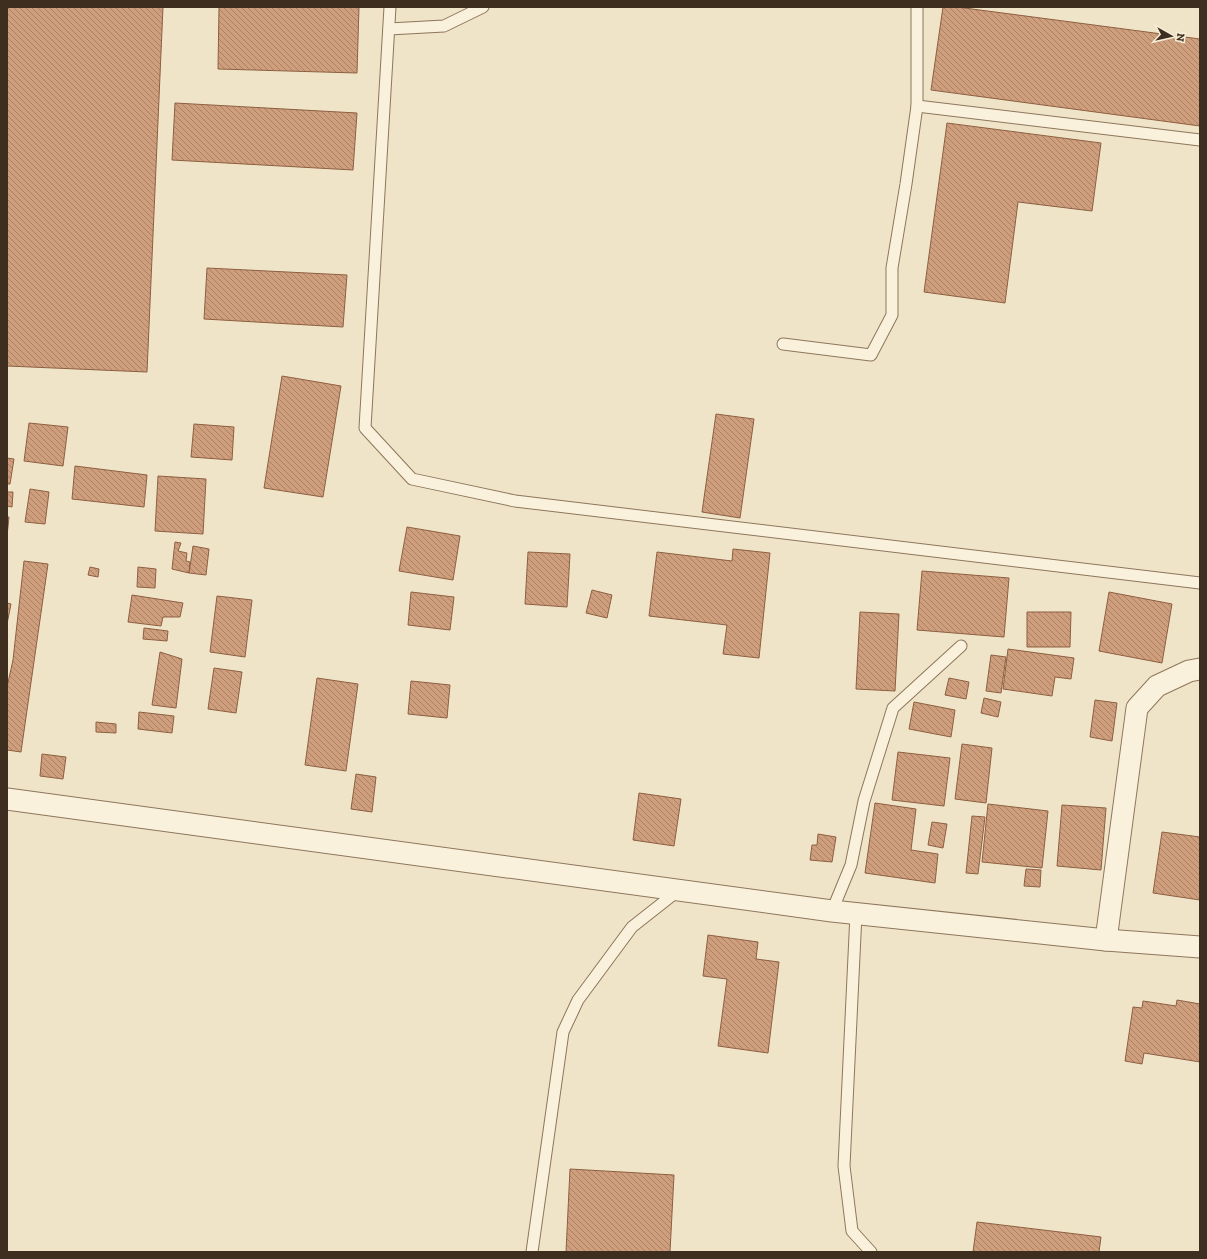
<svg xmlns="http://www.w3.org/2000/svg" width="1207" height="1259" viewBox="0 0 1207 1259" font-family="'Zilla Slab',serif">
<defs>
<pattern id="building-back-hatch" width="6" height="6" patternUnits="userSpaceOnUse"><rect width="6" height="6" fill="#cf9f7d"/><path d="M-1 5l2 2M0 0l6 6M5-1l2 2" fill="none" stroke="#a98266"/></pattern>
</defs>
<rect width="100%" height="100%" fill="#f0e4c8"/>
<g fill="url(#building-back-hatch)" stroke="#8d5f41">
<path d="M7,7H163L147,372L7,366Z"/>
<path d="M219,7H359L357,73L218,69Z"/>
<path d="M943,7H957L1200,39V126L931,90Z"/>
<path d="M175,103L357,113L353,170L172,160Z"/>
<path d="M947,123L1101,143L1092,211L1018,202L1005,303L924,292Z"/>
<path d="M207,268L347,275L343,327L204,319Z"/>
<path d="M282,376L341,386L323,497L264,488Z"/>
<path d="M716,414L754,419L740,518L702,512Z"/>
<path d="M29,423L68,427L63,466L24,461Z"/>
<path d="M194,424L234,427L232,460L191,457Z"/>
<path d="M7,458L14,459L10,484H7Z"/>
<path d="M75,466L147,475L144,507L72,499Z"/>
<path d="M158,476L206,479L203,534L155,531Z"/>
<path d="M30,489L49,492L45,524L25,522Z"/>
<path d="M7,492H13L12,507L7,506Z"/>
<path d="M7,517H9L7,536Z"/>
<path d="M407,527L460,536L453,580L399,571Z"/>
<path d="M175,542L181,543L178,551L187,553L186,561L190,562L189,573L172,569Z"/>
<path d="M193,546L209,549L206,575L189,573Z"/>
<path d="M733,549L770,553L759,658L723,654L727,625L649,616L657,552L732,561Z"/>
<path d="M528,552L570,554L567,607L525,604Z"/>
<path d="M24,561L48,564L21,752L7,750V687L13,660Z"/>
<path d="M90,567L99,569L98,577L88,575Z"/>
<path d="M138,567L156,569L155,588L137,587Z"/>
<path d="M922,571L1009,578L1004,637L917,630Z"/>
<path d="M592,590L612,595L607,618L586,613Z"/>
<path d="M411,592L454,597L450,630L408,625Z"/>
<path d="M1109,592L1172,604L1162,663L1099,651Z"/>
<path d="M132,595L183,603L180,617H163L161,626L128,622Z"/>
<path d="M217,596L252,600L245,657L210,652Z"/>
<path d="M7,603L11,604L7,624Z"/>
<path d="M860,612L899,614L895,691L856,689Z"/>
<path d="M1027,612H1071L1070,647H1027Z"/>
<path d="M144,628L168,631L167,641L143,639Z"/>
<path d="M1008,649L1074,658L1071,679L1055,677L1052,696L1003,689Z"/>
<path d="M160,652L182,659L176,708L152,705Z"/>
<path d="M991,655L1006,657L1001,693L986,691Z"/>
<path d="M214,668L242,672L236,713L208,709Z"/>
<path d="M317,678L358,684L346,771L305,765Z"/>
<path d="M949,678L969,682L966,699L945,695Z"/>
<path d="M411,681L450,685L447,718L408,714Z"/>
<path d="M984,698L1001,702L998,717L981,713Z"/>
<path d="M1095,700L1117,703L1112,741L1090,737Z"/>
<path d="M914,702L955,710L951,737L909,729Z"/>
<path d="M139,712L174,716L172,733L138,729Z"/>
<path d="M96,722L116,724V733L96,732Z"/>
<path d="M962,744L992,748L986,803L955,799Z"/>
<path d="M898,752L950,758L944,806L892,800Z"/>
<path d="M42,754L66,757L63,779L40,776Z"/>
<path d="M356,774L376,777L372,812L351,809Z"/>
<path d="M639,793L681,799L674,846L633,840Z"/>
<path d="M875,803L916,809L911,850L938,854L935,883L865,873Z"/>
<path d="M988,804L1048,811L1042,868L982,862Z"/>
<path d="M1062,805L1106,808L1101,870L1057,866Z"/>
<path d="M972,816L985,817L978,874L966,873Z"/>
<path d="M932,822L947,824L943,848L928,845Z"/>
<path d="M1162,832L1200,837V900L1153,893Z"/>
<path d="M818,834L836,837L832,862L810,860L812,845H817Z"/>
<path d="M1026,869L1041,870L1040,887L1024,886Z"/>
<path d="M708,935L758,942L756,959L779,962L768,1053L718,1046L727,979L703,976Z"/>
<path d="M1177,1000L1200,1004V1062L1144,1053L1142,1064L1125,1061L1133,1007L1142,1008L1143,1001L1176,1006Z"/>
<path d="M570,1169L674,1175L670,1252H566Z"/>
<path d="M977,1222L1101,1237L1099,1252H973Z"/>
</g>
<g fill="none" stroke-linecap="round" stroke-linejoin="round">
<defs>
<g id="lane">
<path d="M390,7L365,428L412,479L515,501L1200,583"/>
<path d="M389,29L444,26L483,7"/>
<path d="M917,106L1200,140"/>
<path d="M783,344L871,355L892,315V268L906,184L917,106V7"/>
<path d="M832,911L851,865L864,801L893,708L961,646"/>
<path d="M856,914L844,1166L852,1231L871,1252"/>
<path d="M532,1252L563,1032L578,1000L632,927L679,890"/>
</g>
<g id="street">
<path d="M7,799L832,911L1106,940L1200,947"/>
<path d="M1106,940L1137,708L1157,686L1189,671L1200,669"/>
</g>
</defs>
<use href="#lane" stroke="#8d765c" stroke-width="13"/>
<use href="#street" stroke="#8d765c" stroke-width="23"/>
<use href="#lane" stroke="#faf1dc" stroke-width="11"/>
<use href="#street" stroke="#faf1dc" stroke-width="21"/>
</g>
<rect width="1207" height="1259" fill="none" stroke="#3d2e20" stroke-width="16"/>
<g transform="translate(1171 36) rotate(98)" stroke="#f7eed8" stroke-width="3" paint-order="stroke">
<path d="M0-3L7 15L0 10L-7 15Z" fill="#3d2e20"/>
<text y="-6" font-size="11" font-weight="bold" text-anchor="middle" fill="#3d2e20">N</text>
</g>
</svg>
